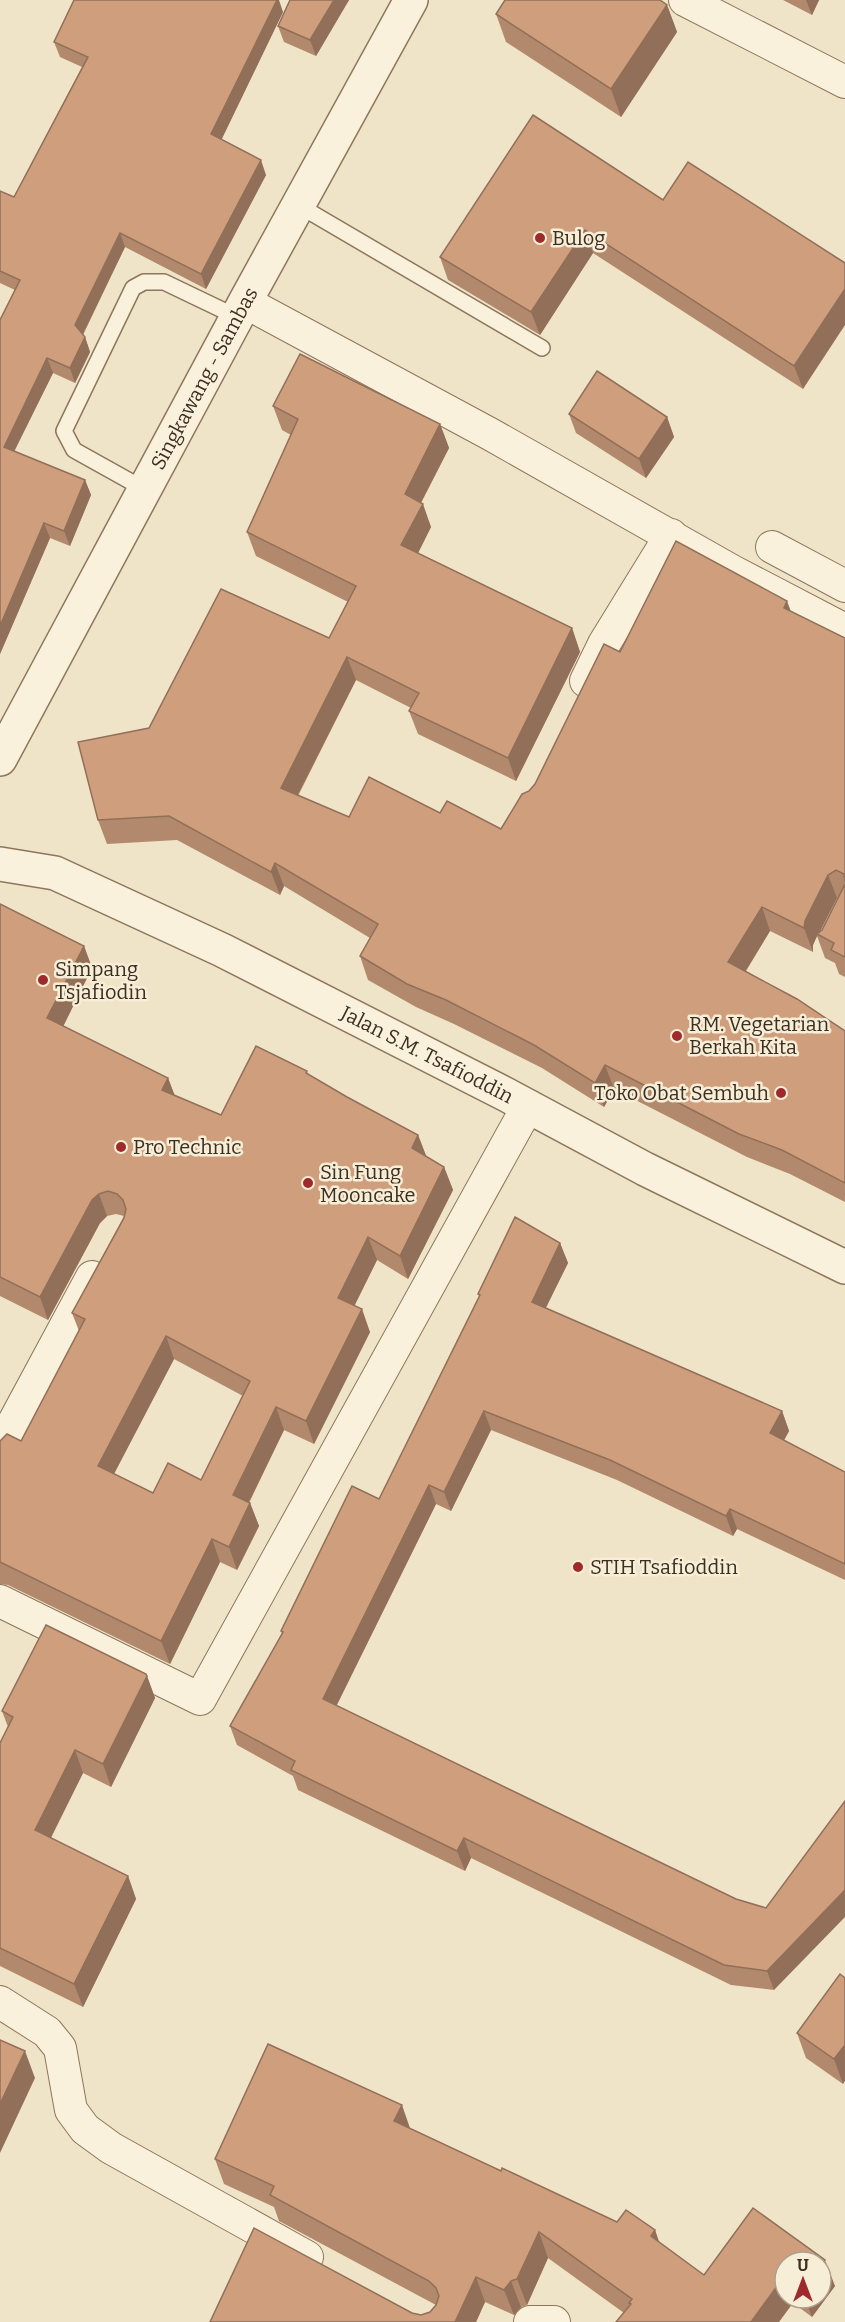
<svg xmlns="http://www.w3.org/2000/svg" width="845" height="2322" viewBox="0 0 845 2322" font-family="Bitter,serif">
<rect width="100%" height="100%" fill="#f0e4c8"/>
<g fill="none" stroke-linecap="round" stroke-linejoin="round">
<defs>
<g id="service">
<path d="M298,205L542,348"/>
<path d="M144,489L74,450L64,431L133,288L144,282H164L237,317"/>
</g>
<g id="minor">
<path d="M685,0L845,82"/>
<path d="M245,302L490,434L732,571L845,630"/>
<path d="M772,547L845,586"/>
<path d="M586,681L604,644L671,535"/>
<path d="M0,1448L92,1277"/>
<path d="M0,1601L200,1699L528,1106"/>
<path d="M0,2002L47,2032L60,2048L71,2110L85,2129L111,2148L307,2257"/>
<path d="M530,2322H554"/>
</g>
<g id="tertiary">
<path id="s1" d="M0,759L245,302L411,0"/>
<path id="s2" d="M0,864L55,873L222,950L505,1094L645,1169L845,1267"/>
</g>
</defs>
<use href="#service" stroke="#8d765c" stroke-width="18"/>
<use href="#minor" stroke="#8d765c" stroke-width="34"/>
<use href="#tertiary" stroke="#8d765c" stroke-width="36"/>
<use href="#service" stroke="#faf1dc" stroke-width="15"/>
<use href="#minor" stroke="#faf1dc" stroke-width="32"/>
<use href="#tertiary" stroke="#faf1dc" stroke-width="33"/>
</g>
<g fill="#b2896c" fill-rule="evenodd">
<path d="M290,0H349L316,56L284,42L278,26Z"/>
<path d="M783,0H819L812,15Z"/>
<path d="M667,5L677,32L621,117L506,42L496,14Z"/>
<path d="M283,12L221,140L266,175L206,289L125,247L83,335L85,337L90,352L75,383L53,373L14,451L85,480L91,495L70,546L50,538L0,654L15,290L0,283V191L14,197L82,67L60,57L54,42Z"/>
<path d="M663,200L845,263L803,389L593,253L540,335L448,280L440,257Z"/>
<path d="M273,406L440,424L449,448L421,503L431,527L418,553L572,628L580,652L516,781L418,734L409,711L411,708L356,680L298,796L349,817L440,813L501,829L535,784L620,652L791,611L845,638V977L839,974L835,963L825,958L817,936L813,945V952L770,931L746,971L845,1031V1202L790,1174L747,1157L614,1089L604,1107L542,1068L454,1024L416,1007L368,980L360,956L370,938L284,886L280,895L177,840L107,844L98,820L149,728L329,638L348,602L256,556L247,532L291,435L282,430ZM839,897L822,930L820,932L837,898Z"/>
<path d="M569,414L667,417L674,437L646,478L576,433Z"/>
<path d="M0,904L84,946L92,968L63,1026L168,1078L174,1095L221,1115L307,1071L308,1075L347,1097L418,1135L426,1156L444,1167L453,1190L408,1279L377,1260L354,1306L370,1332L314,1444L284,1430L249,1503H250L259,1526L237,1570L220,1562L170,1664L8,1585L0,1584V1441H21L79,1331L72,1313L124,1216L116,1214L107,1216L100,1223L48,1320L0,1296ZM174,1359L243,1396L201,1480L153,1493L114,1474Z"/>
<path d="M560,1243L568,1263L545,1308L782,1411L789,1431L784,1440L845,1472V1580L737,1529L733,1536L617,1480L491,1430L451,1511L436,1504L336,1706L736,1899L766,1908L774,1990L731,1985L471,1858L465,1871L298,1790L293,1776L237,1745L230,1726L282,1634L281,1631L379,1499L479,1296L478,1294Z"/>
<path d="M147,1676L155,1698L111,1787L83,1773L51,1838L128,1876L136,1899L83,2007L0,1966V1743L8,1727L2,1711Z"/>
<path d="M845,1978L843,2084L806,2058L797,2033Z"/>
<path d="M410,2128L501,2171L617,2222L655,2230L659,2243L704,2275L753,2208L835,2286L812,2317L793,2303L624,2313L548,2258L527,2305L521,2307L514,2315L485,2302L476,2322H210L412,2313L421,2315L430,2312L436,2305L279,2221L274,2207L224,2184L215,2159ZM785,2262L821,2298H785Z"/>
</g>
<g fill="#916f58">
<path d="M277,0H279L283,12L217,149L211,134Z"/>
<path d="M334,0H349L316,56L310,40Z"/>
<path d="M806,0H819L812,15Z"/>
<path d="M667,5L677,32L621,117L611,89Z"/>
<path d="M261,160L266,175L206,289L201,274Z"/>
<path d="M585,230L593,253L540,335L531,312Z"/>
<path d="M120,233L125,247L80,340L75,325Z"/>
<path d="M845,289V325L803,389L794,366Z"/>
<path d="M85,337L90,352L75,383L70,368Z"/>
<path d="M47,358L53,373L9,462L4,447Z"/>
<path d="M667,417L674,437L646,478L639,459Z"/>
<path d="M440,424L449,448L413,518L405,494Z"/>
<path d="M85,480L91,495L70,546L64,531Z"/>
<path d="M423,504L431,527L410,569L401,545Z"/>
<path d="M44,523L50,538L0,654V626Z"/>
<path d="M787,601L796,625L784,608Z"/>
<path d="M572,628L580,652L516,781L508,758Z"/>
<path d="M347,657L356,680L289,812L281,788Z"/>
<path d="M275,863L284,886L280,895L271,872Z"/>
<path d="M828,875L837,898L818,935L817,934V936L813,945V952L804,928L805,921Z"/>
<path d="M762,907L770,931L737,985L728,962Z"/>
<path d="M84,946L92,968L56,1041L47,1018Z"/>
<path d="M605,1065L614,1089L604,1107L595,1083Z"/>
<path d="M168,1078L177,1101L162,1090Z"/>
<path d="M418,1135L427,1158L412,1148Z"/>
<path d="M444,1167L453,1190L408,1279L400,1256Z"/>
<path d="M99,1194L107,1216L100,1223L48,1320L40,1297L92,1200Z"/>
<path d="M368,1237L377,1260L347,1321L338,1298Z"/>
<path d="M560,1243L568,1263L539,1322L532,1302Z"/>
<path d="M362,1309L370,1332L314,1444L306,1421Z"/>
<path d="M166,1336L174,1359L106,1489L98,1466Z"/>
<path d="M276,1407L284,1430L241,1518L233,1495Z"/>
<path d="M484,1411L491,1430L451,1511L444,1492Z"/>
<path d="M782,1411L789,1431L777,1453L770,1433Z"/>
<path d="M429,1485L436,1504L330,1719L323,1699Z"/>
<path d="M250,1503L259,1526L237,1570L229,1547Z"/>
<path d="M730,1509L737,1529L733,1536L726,1516Z"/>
<path d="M212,1539L220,1562L170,1664L161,1641Z"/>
<path d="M147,1676L155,1698L111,1787L103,1764Z"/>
<path d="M75,1750L83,1773L43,1853L35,1830Z"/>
<path d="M464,1838L471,1858L465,1871L457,1851Z"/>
<path d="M128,1876L136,1899L83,2007L74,1984Z"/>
<path d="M845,1890V1917L774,1990L767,1971Z"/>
<path d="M845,2045V2081L843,2084L834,2059Z"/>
<path d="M25,2051L35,2078L0,2153V2104Z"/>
<path d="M402,2105L411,2131L394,2121Z"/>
<path d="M655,2230L664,2256L651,2236Z"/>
<path d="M539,2232L548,2258L527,2305L517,2279Z"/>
<path d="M825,2260L835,2286L812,2317L805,2298H821V2266Z"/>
<path d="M476,2277L485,2302L476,2322H455Z"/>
<path d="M783,2278L785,2282V2298H791L793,2303L779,2322H751Z"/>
<path d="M511,2281L521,2307L514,2315L504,2290Z"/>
</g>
<g fill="#cf9f7d" stroke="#916f58" stroke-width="1.5" fill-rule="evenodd">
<path d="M74,0H277L211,134L261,160L201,274L120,233L75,325L85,337L70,368L47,358L4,447L85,480L64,531L44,523L0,626V320L20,280L0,271V191L14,197L88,57L54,42Z"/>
<path d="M290,0H334L310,40L278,26Z"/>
<path d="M505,0H660L667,5L611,89L496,14Z"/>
<path d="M533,115L663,200L688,162L845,263V289L794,366L585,230L531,312L440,257Z"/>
<path d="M300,354L440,424L405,494L423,504L401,545L572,628L508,758L409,711L419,693L347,657L281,788L349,817L369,777L440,813L447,801L501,829L522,794L529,791L535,784L604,644L620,652L676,541L787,601L784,608L845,638V882L844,874L836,870L828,875L805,921L804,928L762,907L728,962L797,999L845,1031V1183L782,1150L739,1134L605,1065L595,1083L534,1045L446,1000L407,984L360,956L378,924L275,863L271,872L169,816L98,820L78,742L149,728L221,589L329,638L356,586L247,532L298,419L273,406Z"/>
<path d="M597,371L667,417L639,459L569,414Z"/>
<path d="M845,884V957L831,950L834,943L817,934L822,930Z"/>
<path d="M0,904L84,946L47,1018L168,1078L162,1090L221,1115L256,1046L307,1071L306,1073L347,1097L418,1135L412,1148L444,1167L400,1256L368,1237L338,1298L362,1309L306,1421L276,1407L233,1495L250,1503L229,1547L212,1539L161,1641L0,1562V1441L7,1434L21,1441L85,1319L72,1313L124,1218L126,1209L123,1200L117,1194L108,1191L99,1194L92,1200L40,1297L0,1277ZM166,1336L250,1381L201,1480L168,1463L153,1493L98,1466Z"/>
<path d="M515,1217L560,1243L532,1302L782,1411L770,1433L845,1472V1564L730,1509L726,1516L610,1460L484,1411L444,1492L429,1485L323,1699L736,1899L766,1908L845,1801V1890L767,1971L724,1965L464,1838L457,1851L291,1770L295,1761L230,1726L283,1632L281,1631L352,1486L379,1499L480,1295L478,1294Z"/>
<path d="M46,1625L146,1674L147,1676L103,1764L75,1750L35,1830L128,1876L74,1984L0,1948V1743L13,1717L2,1711Z"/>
<path d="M840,1974L845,1978V2045L834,2059L797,2033Z"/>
<path d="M0,2040L25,2051L0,2104Z"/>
<path d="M268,2044L402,2105L394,2121L501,2171L502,2168L617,2222L626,2210L655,2230L651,2236L704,2275L753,2208L825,2260L821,2266V2262H785V2279L783,2278L751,2322H616L631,2304L629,2303L632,2299L539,2232L517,2279L511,2281L504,2290L476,2277L455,2322H210L254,2228L412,2313L421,2315L430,2312L436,2305L439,2296L436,2288L429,2281L270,2195L274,2186L215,2159Z"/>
</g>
<g fill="#9e2a2b" stroke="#f7eed8" stroke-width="2">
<circle cx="540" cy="238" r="6"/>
<circle cx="43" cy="980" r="6"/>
<circle cx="677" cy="1036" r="6"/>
<circle cx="781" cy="1093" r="6"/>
<circle cx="121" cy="1147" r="6"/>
<circle cx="308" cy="1183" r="6"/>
<circle cx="578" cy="1567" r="6"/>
</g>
<g text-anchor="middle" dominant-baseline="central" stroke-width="5" stroke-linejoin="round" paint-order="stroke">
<g font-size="20" fill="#3d2e20" stroke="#f7eed8" text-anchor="start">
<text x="552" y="238">Bulog</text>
<text x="55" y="969">Simpang<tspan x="55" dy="23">Tsjafiodin</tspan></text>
<text x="689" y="1024">RM. Vegetarian<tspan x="689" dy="23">Berkah Kita</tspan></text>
<text x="769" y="1093" text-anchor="end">Toko Obat Sembuh</text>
<text x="133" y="1147">Pro Technic</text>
<text x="320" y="1172">Sin Fung<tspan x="320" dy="23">Mooncake</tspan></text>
<text x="590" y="1567">STIH Tsafioddin</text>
</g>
<g font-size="20" fill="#3d2e20" stroke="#f7eed8">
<text stroke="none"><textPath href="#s1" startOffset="432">Singkawang - Sambas</textPath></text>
<text stroke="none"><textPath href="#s2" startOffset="470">Jalan S.M. Tsafioddin</textPath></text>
</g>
</g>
<g transform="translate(803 2280)"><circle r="28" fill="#f7eed8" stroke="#ada18e" stroke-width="1.5"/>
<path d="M0-4.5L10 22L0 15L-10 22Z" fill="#9e2a2b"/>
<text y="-9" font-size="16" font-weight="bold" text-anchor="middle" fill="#3d2e20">U</text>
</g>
</svg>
